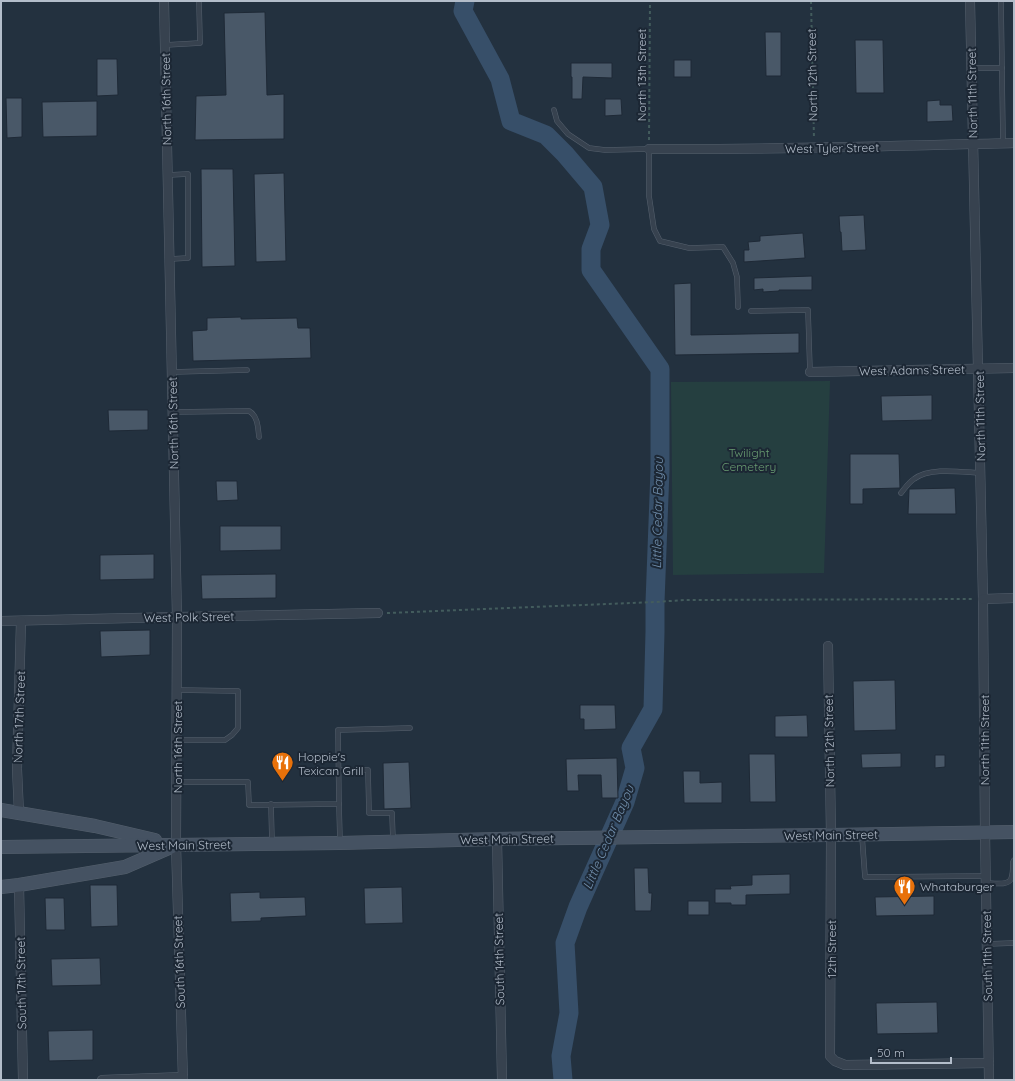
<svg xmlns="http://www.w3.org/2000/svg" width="1015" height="1081" viewBox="0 0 1015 1081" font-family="Quicksand,sans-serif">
<rect width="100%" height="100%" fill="#23313f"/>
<path fill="#253f40" d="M830,381L824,573L673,575L671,382Z"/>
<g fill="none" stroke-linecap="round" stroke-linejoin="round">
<path stroke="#374f69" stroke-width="19" d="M465,1L463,11L500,79L511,121L546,135L565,154L593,187L600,225L591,249V270L660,369V470L655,602V632L653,709L631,748L635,768L625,802L578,907L565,943L569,1013L561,1056L563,1080"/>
</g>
<g fill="#495868" stroke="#1e2936">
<path d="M265,12L267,95L284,94V139L195,140L196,96L226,95L224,13Z"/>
<path d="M765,32H781V76H766Z"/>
<path d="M855,40H883L884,93H856Z"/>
<path d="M97,59H117L118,95L97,96Z"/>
<rect x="674" y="60" width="17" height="17"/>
<path d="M571,63H612V78L583,77L582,99H572V77H571Z"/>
<path d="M6,98H22V137L7,138Z"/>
<path d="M605,99H621L622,115L605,116Z"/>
<path d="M940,100V105H952L953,121L927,122V101Z"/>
<path d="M97,101V136L43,137L42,102Z"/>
<path d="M201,169H233L235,266L202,267Z"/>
<path d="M284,173L286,261L256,262L254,174Z"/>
<path d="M864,215L866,250L842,251L841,232H840L839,216Z"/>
<path d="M803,233L805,258L744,262V250H749L748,242L760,241V236Z"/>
<path d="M812,276V290H779V291L763,292V289L754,290V278Z"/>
<path d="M691,283V335L799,333V353L675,355L674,284Z"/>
<path d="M241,317V319L297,318L298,328H310L311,358L193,361L192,331L207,330V318Z"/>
<path d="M932,395V420L882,421L881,396Z"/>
<path d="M108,410H148V430L109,431Z"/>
<path d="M850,454H899L900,488L863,489V504H850Z"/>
<path d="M216,481H237L238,500L217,501Z"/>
<path d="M955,488L956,514H908L909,489Z"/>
<path d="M220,526H281V550L220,551Z"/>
<path d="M154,554V579L100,580V555Z"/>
<path d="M276,574V598L202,599L201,575Z"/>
<path d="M150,630V655L101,657L100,631Z"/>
<path d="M895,680L896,730L854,731L853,681Z"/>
<path d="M580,705H615L616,729L584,730V719H580Z"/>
<path d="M807,715L808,737H775V716Z"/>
<path d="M901,753V767L862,768L861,754Z"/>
<path d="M749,754H775L776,802H750Z"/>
<path d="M935,755H945V767L935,768Z"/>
<path d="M617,758L618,798H602L601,775H578L579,791H567L566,759Z"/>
<path d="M409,762L411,808L384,809L383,763Z"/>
<path d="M683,771H700V783L722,782V803H684Z"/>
<path d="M634,868H648L649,893H652L651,911H635Z"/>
<path d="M790,874V894L746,895V905H731V903H715V889H731L730,886L752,885V875Z"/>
<path d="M90,885H117L118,926L91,927Z"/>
<path d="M402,887L403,923L365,924L364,888Z"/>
<path d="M260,892V898L305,897L306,916L261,918V921L231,922L230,893Z"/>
<path d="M934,896V915L876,916L875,897Z"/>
<path d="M45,898H64L65,930H46Z"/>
<rect x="688" y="901" width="21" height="14"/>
<path d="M100,958L101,985L52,986L51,959Z"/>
<path d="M937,1002L938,1033L877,1034L876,1003Z"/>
<path d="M93,1030V1060L49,1061L48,1031Z"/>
</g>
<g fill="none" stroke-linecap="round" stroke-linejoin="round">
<defs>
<g id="service">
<path d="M1001,1L1003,143"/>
<path d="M165,45L200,43L199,1"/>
<path d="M971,68H1002"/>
<path d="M554,110L557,121L568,134L589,148L605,150L649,149V196L654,229L660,241L689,248L723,247L733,263L737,277L738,307"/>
<path d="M168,175L188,174V258L170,259"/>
<path d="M751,311L808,310L810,372"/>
<path d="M172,372L247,370"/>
<path d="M173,412L249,411C258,416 258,428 259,437"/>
<path d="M901,493C905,488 909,482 914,479C930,467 961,472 981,473"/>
<path d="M177,740H225L232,735L238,728V691L177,690"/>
<path d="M339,770H368L369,813H392L393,841"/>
<path d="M176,782H248L249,805L339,804L338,730L410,728"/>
<path d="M271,804L272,843"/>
<path d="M339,804L340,842"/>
<path d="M862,836L865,877L986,876"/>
<path d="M986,883C993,883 1008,886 1011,879C1013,874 1013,867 1013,862L1014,860"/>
<path d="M987,944L1014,943"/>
</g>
<g id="minor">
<path d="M164,1L177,617L176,845L183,1080"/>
<path d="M970,1L983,599L985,832L989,1080"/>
<path d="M649,149C771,150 892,146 1014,143"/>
<path d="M810,372L1014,368"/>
<path d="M983,599L1014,598"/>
<path d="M1,621L177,617L378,613"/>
<path d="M828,646L831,835L830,1056L835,1061L845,1065L989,1063"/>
<path d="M19,813L17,769L21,621"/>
<path d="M497,839L502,1080"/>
<path d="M19,885L23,1080"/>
<path d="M102,1080L183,1077"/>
</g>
<g id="secondary">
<path d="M1,810L95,826L155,840"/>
<path d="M1,847L340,843L497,839L831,835L1014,832"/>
<path d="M1,887L19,885L125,867L171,847"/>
</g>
</defs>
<use href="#service" stroke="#55606d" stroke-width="5.5"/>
<use href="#minor" stroke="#55606d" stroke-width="10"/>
<use href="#secondary" stroke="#55606d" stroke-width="14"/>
<g stroke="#435c5d" stroke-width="2" stroke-dasharray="3 3" stroke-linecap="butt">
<path d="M811,1L814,139"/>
<path d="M649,140L650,1"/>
<path d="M387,613L655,602L685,600L974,599"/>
</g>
<use href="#service" stroke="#37424f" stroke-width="4.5"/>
<use href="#minor" stroke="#37424f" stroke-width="9"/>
<use href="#secondary" stroke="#455262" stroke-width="13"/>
</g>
<defs>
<symbol id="restaurant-pin" viewBox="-11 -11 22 30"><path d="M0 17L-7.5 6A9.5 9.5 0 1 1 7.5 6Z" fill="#e8710a" stroke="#1c2734"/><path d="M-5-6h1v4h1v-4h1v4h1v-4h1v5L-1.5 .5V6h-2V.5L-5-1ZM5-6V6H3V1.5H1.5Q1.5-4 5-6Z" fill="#fff"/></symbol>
</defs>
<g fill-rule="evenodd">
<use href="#restaurant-pin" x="270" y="750" width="25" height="34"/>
<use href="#restaurant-pin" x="892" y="874" width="25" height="34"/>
</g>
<g text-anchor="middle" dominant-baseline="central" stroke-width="4" stroke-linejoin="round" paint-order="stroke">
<g font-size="12" fill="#b3bdca" stroke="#1c2734">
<text transform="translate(641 75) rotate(-90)">North 13th Street</text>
<text transform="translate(812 75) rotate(-91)">North 12th Street</text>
<text transform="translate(972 93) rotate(-91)">North 11th Street</text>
<text transform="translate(166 99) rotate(-91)">North 16th Street</text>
<text transform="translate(832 148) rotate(-1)">West Tyler Street</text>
<text transform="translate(912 370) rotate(-1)">West Adams Street</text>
<text transform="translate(980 416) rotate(-91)">North 11th Street</text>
<text transform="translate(173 423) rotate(-91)">North 16th Street</text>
<text transform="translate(189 617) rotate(-1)">West Polk Street</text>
<text transform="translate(19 717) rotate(-88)">North 17th Street</text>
<text transform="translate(984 740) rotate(-90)">North 11th Street</text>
<text transform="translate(829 741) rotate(-91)">North 12th Street</text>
<text transform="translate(177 747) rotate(-90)">North 16th Street</text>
<text transform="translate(831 835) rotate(-1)">West Main Street</text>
<text transform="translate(507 839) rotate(-1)">West Main Street</text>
<text transform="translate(184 845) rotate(-1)">West Main Street</text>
<text transform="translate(831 949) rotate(-90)">12th Street</text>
<text transform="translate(987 956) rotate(-91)">South 11th Street</text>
<text transform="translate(499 959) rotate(-91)">South 14th Street</text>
<text transform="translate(179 962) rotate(-92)">South 16th Street</text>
<text transform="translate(21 983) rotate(-91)">South 17th Street</text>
</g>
<g font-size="12" fill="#699c71" stroke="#1c2734">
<text x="749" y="452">Twilight<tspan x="749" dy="14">Cemetery</tspan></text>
</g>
<g font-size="12" fill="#b3bdca" stroke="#1c2734" text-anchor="start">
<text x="298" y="756">Hoppie's<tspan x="298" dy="14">Texican Grill</tspan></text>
<text x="920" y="886">Whataburger</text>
</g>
<g font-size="13" font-style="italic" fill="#7290ae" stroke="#1c2734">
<text transform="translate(657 513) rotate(-89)">Little Cedar Bayou</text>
<text transform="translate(608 837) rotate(-67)">Little Cedar Bayou</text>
</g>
</g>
<rect width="1015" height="1081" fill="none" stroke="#b3bdca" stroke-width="4"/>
<path d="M871 1057v6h80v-6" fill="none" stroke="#b3bdca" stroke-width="2"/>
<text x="877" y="1057" font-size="12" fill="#b3bdca" stroke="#1c2734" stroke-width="3" paint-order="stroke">50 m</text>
</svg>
